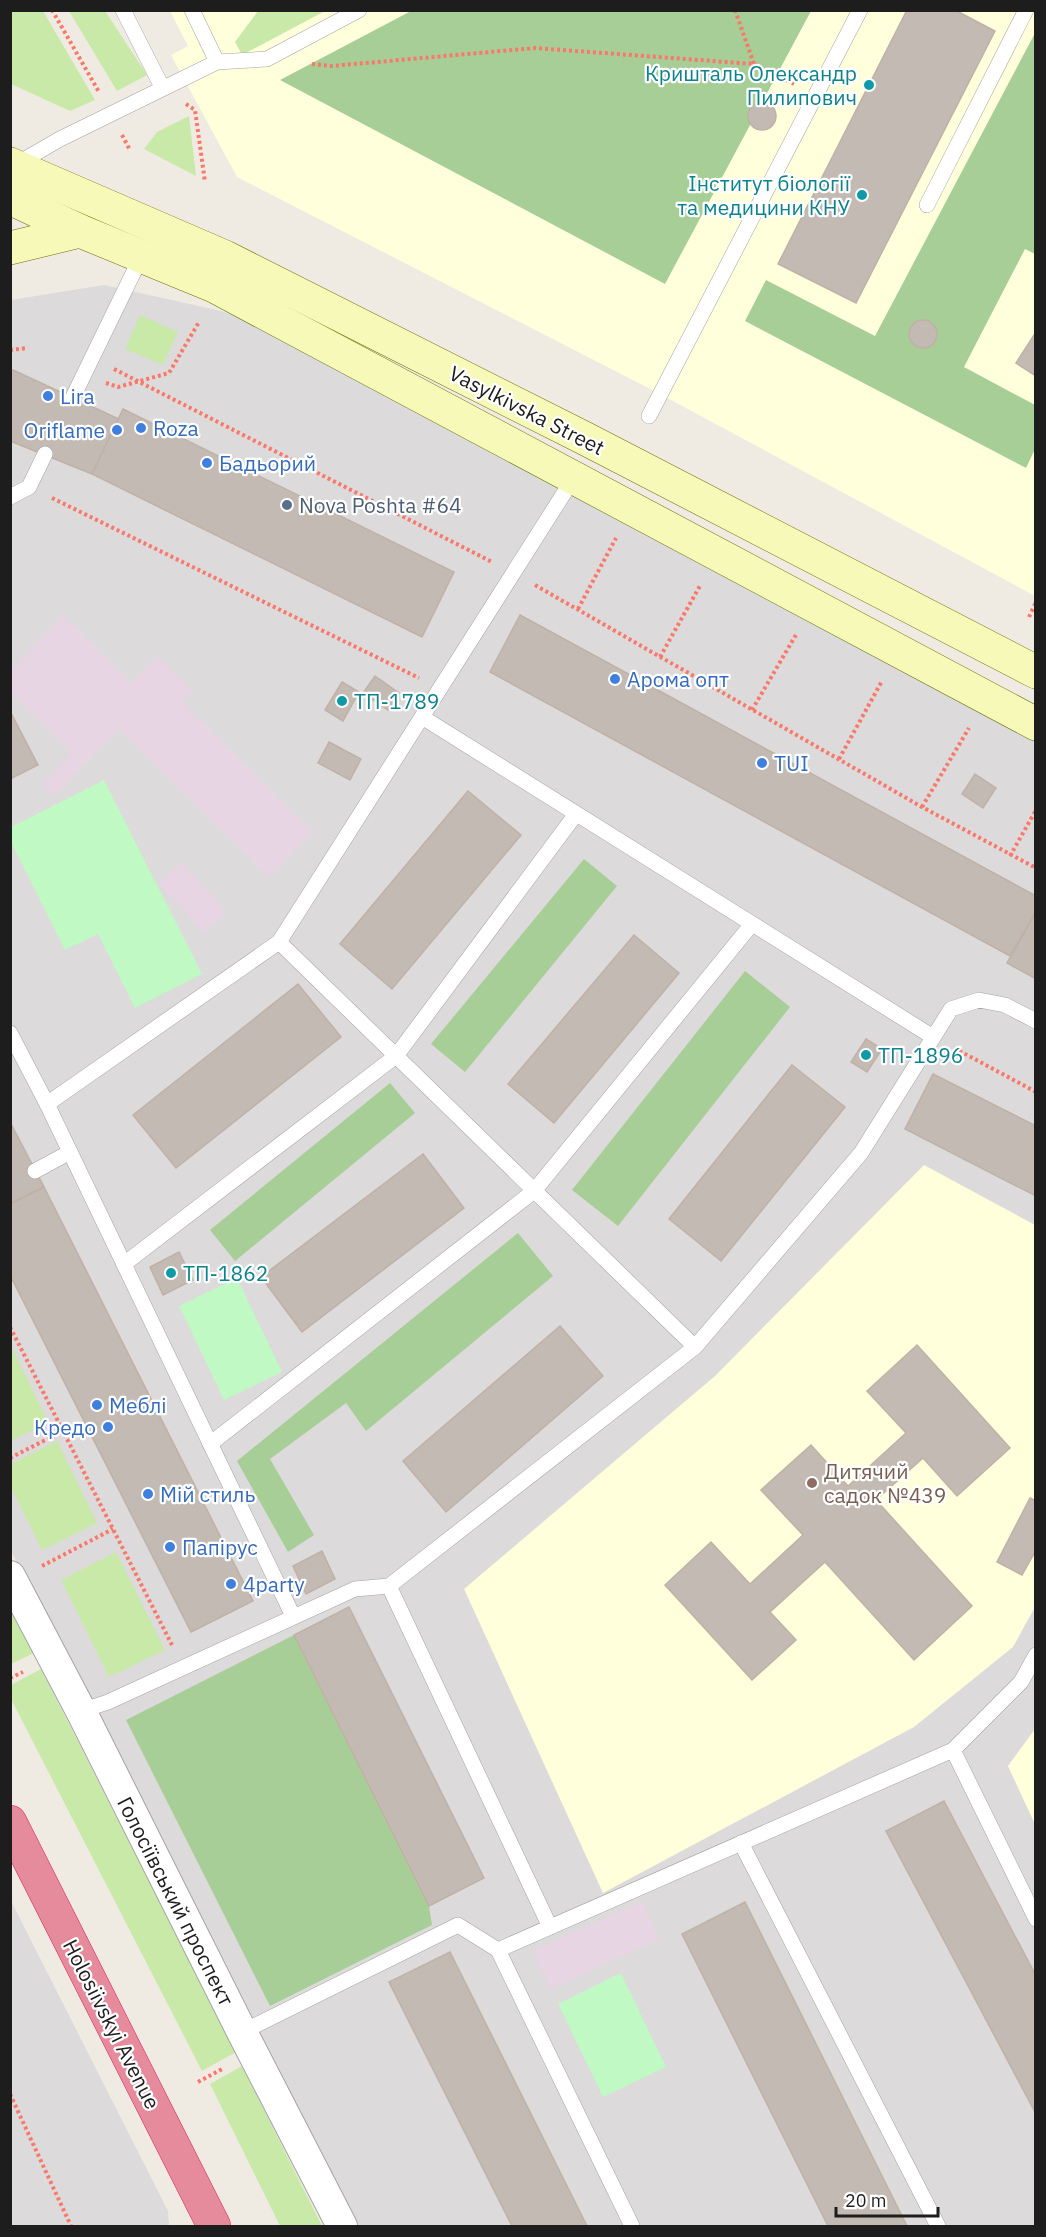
<svg xmlns="http://www.w3.org/2000/svg" width="1046" height="2237" viewBox="0 0 1046 2237" font-family="'IBM Plex Sans',sans-serif">
<rect width="100%" height="100%" fill="#efebe3"/>
<g fill="#dcdada">
<path d="M104,285L221,311L247,320L1035,735L1036,1729L1008,1766L1035,1824V2226H356L11,1551V300Z"/>
<path d="M10,1899L168,2211L169,2226H11Z"/>
</g>
<g fill="#e8d5e4">
<path d="M63,615L132,683L158,656L193,691L182,702L313,832L269,877L119,729L53,796L42,784L72,753L11,692V670Z"/>
<path d="M182,862L226,912L204,933L159,883Z"/>
<path d="M642,1901L659,1939L550,1989L533,1951Z"/>
</g>
<g fill="#ffffdc">
<path d="M170,11H1035V596L660,394L237,177L171,55L188,46Z"/>
<path d="M924,1165L1035,1225V1607L1013,1647L914,1727L603,1893L464,1589L715,1376Z"/>
<path d="M1035,1729V1824L1008,1766Z"/>
</g>
<g fill="#c9e9a9">
<path d="M11,10L43,11L95,100L70,111L11,84Z"/>
<path d="M69,11H105L147,75L117,91Z"/>
<path d="M258,11H325L242,55L235,42Z"/>
<path d="M189,116L196,176L144,149L157,132Z"/>
<path d="M140,315L178,332L163,365L125,349Z"/>
<path d="M11,1346L48,1422L11,1441H10Z"/>
<path d="M57,1441L97,1523L42,1550L11,1487V1464Z"/>
<path d="M116,1552L165,1650L109,1677L61,1580Z"/>
<path d="M10,1605L34,1653L11,1664H10Z"/>
<path d="M41,1669L236,2052L202,2071L11,1699V1685Z"/>
<path d="M242,2066L322,2226H280L210,2084Z"/>
</g>
<g fill="#a8ce98">
<path d="M411,11V10L811,11L665,284L280,80Z"/>
<path d="M1035,33V254L1025,249L964,367L1035,405V449L1026,468L745,321L766,280L875,336Z"/>
<path d="M584,859L617,886L465,1072L431,1044Z"/>
<path d="M745,971L790,1007L618,1226L572,1190Z"/>
<path d="M390,1083L415,1113L235,1261L210,1230Z"/>
<path d="M518,1233L553,1276L366,1431L346,1403L270,1459L314,1535L288,1552L237,1461Z"/>
<path d="M294,1635L429,1906L432,1925L270,2006L126,1720Z"/>
</g>
<g fill="#c0f9c4">
<path d="M104,780L202,974L135,1008L98,934L65,950L11,842V827Z"/>
<path d="M237,1278L282,1372L224,1400L179,1306Z"/>
<path d="M621,1973L666,2067L603,2097L558,2004Z"/>
</g>
<g fill="#c3bab3" stroke="#c0b1a6" stroke-width="1.5">
<path d="M907,10H955L995,31L856,303L778,264Z"/>
<circle cx="762" cy="116" r="14"/>
<circle cx="923" cy="334" r="14"/>
<path d="M1036,332V376L1016,363Z"/>
<path d="M13,370L119,419L92,474L10,441V371Z"/>
<path d="M123,409L454,572L422,637L92,474Z"/>
<path d="M520,615L1036,896V912L1010,956L490,672Z"/>
<path d="M375,676L399,693L388,710L363,693Z"/>
<path d="M342,682L359,692L343,721L325,710Z"/>
<path d="M10,711L38,765L10,779Z"/>
<path d="M329,742L361,759L350,780L318,763Z"/>
<path d="M975,774L996,788L983,808L962,794Z"/>
<path d="M468,791L521,835L392,989L340,944Z"/>
<path d="M1036,912V979L1007,963Z"/>
<path d="M634,935L679,973L554,1123L508,1084Z"/>
<path d="M298,984L341,1037L176,1168L133,1115Z"/>
<path d="M866,1039L882,1049L867,1072L851,1062Z"/>
<path d="M792,1065L845,1107L721,1261L669,1219Z"/>
<path d="M933,1074L1036,1126V1196L905,1129Z"/>
<path d="M10,1122L44,1187L10,1204Z"/>
<path d="M423,1154L464,1208L302,1332L261,1277Z"/>
<path d="M44,1187L253,1601L191,1632L10,1275V1204Z"/>
<path d="M179,1252L193,1280L163,1295L150,1267Z"/>
<path d="M560,1326L603,1376L446,1512L403,1461Z"/>
<path d="M917,1345L1010,1448L957,1496L923,1458L876,1500L972,1606L914,1660L825,1562L770,1612L796,1640L752,1680L665,1585L711,1542L750,1584L803,1535L761,1490L811,1445L848,1486L906,1433L867,1391Z"/>
<path d="M1030,1498L1036,1501V1550L1022,1575L997,1562Z"/>
<path d="M322,1551L335,1579L306,1594L293,1566Z"/>
<path d="M349,1607L484,1878L429,1906L294,1635Z"/>
<path d="M944,1801L1036,1976V2114L886,1831Z"/>
<path d="M745,1902L907,2226H828L682,1934Z"/>
<path d="M450,1952L587,2226H512L389,1982Z"/>
</g>
<g fill="none" stroke-linecap="round" stroke-linejoin="round">
<defs>
<g id="lane">
<path d="M123,10L159,81"/>
<path d="M192,10L217,62"/>
<path d="M15,165L60,139L217,62L267,59L359,10"/>
<path d="M927,205L1026,10"/>
<path d="M73,397L141,257"/>
<path d="M649,416L860,10"/>
<path d="M10,497L29,487L45,454"/>
<path d="M422,717L933,1037"/>
<path d="M279,942L695,1347"/>
<path d="M10,1033L47,1104L293,1616"/>
<path d="M47,1104L279,942L573,479"/>
<path d="M35,1171L70,1152"/>
<path d="M124,1264L396,1056L576,814"/>
<path d="M210,1444L534,1191L752,924"/>
<path d="M389,1586L550,1927"/>
<path d="M81,1711L108,1702L355,1589L389,1586L695,1347L861,1153L951,1009L979,1000L1005,1005L1036,1021"/>
<path d="M953,1750L1036,1919"/>
<path d="M741,1843L938,2226"/>
<path d="M498,1950L632,2226"/>
<path d="M242,2032L458,1925L498,1950L953,1750L1021,1682L1036,1655"/>
</g>
<path id="street" d="M10,1576L81,1711L242,2032L342,2226"/>
<g id="secondary">
<path d="M10,164L225,257L586,439L1036,672"/>
<path d="M10,198L80,231L214,286L1036,724"/>
<path d="M10,248L80,231"/>
</g>
<path id="highway" d="M10,1822L214,2226"/>
</defs>
<use href="#lane" stroke="#a4a4a4" stroke-width="16"/>
<use href="#street" stroke="#a4a4a4" stroke-width="32"/>
<use href="#secondary" stroke="#687405" stroke-width="34"/>
<use href="#highway" stroke="#d92463" stroke-width="34"/>
<g stroke="#f9786a" stroke-width="4" stroke-dasharray="3 3" stroke-linecap="butt">
<path d="M52,10L99,92"/>
<path d="M735,10L754,64"/>
<path d="M312,64L332,66L535,48L754,64L794,84"/>
<path d="M186,104L195,110L205,182"/>
<path d="M122,135L130,150"/>
<path d="M10,350L28,348"/>
<path d="M114,369L492,562"/>
<path d="M106,383L118,387L169,373L199,322"/>
<path d="M52,498L419,678"/>
<path d="M535,585L922,807L1036,868"/>
<path d="M578,609L616,538"/>
<path d="M1029,617L1036,602"/>
<path d="M660,657L701,584"/>
<path d="M752,710L797,633"/>
<path d="M839,759L882,681"/>
<path d="M922,807L969,728"/>
<path d="M1010,856L1036,810"/>
<path d="M954,1048L1036,1092"/>
<path d="M10,1327L172,1645"/>
<path d="M10,1458L63,1431"/>
<path d="M42,1566L113,1529"/>
<path d="M10,1678L23,1672"/>
<path d="M198,2082L224,2068"/>
<path d="M10,2094L71,2226"/>
</g>
<use href="#lane" stroke="#fff" stroke-width="15"/>
<use href="#street" stroke="#fff" stroke-width="30"/>
<use href="#secondary" stroke="#f6f9b7" stroke-width="33"/>
<use href="#highway" stroke="#e68b9c" stroke-width="33"/>
</g>
<g fill="#0f9aa8" stroke="#fff" stroke-width="2">
<circle cx="869" cy="85" r="6"/>
<circle cx="862" cy="195" r="6"/>
<circle cx="342" cy="701" r="6"/>
<circle cx="866" cy="1055" r="6"/>
<circle cx="171" cy="1273" r="6"/>
</g>
<g fill="#3f7fe0" stroke="#fff" stroke-width="2">
<circle cx="48" cy="396" r="6"/>
<circle cx="141" cy="428" r="6"/>
<circle cx="117" cy="430" r="6"/>
<circle cx="207" cy="463" r="6"/>
<circle cx="615" cy="679" r="6"/>
<circle cx="762" cy="763" r="6"/>
<circle cx="97" cy="1405" r="6"/>
<circle cx="108" cy="1427" r="6"/>
<circle cx="148" cy="1494" r="6"/>
<circle cx="170" cy="1547" r="6"/>
<circle cx="231" cy="1584" r="6"/>
</g>
<circle fill="#5c6f8a" stroke="#fff" stroke-width="2" cx="287" cy="505" r="6"/>
<circle fill="#8d6e63" stroke="#fff" stroke-width="2" cx="812" cy="1483" r="6"/>
<g text-anchor="middle" dominant-baseline="central" stroke-width="4.5" stroke-linejoin="round" paint-order="stroke">
<g font-size="21" fill="#0d838f" stroke="#fff" text-anchor="start">
<text x="857" y="73" text-anchor="end">Кришталь Олександр<tspan x="857" dy="24">Пилипович</tspan></text>
<text x="850" y="183" text-anchor="end">Інститут біології<tspan x="850" dy="24">та медицини КНУ</tspan></text>
<text x="354" y="701">ТП-1789</text>
<text x="878" y="1055">ТП-1896</text>
<text x="183" y="1273">ТП-1862</text>
</g>
<g font-size="21" fill="#366cbe" stroke="#fff" text-anchor="start">
<text x="60" y="396">Lira</text>
<text x="153" y="428">Roza</text>
<text x="105" y="430" text-anchor="end">Oriflame</text>
<text x="219" y="463">Бадьорий</text>
<text x="627" y="679">Арома опт</text>
<text x="774" y="763">TUI</text>
<text x="109" y="1405">Меблі</text>
<text x="96" y="1427" text-anchor="end">Кредо</text>
<text x="160" y="1494">Мій стиль</text>
<text x="182" y="1547">Папірус</text>
<text x="243" y="1584">4party</text>
</g>
<g font-size="21" fill="#1d1d1d" stroke="#fff">
<text transform="translate(527 410) rotate(27)">Vasylkivska Street</text>
<text transform="translate(176 1901) rotate(63)">Голосіївський проспект</text>
<text transform="translate(112 2024) rotate(63)">Holosiivskyi Avenue</text>
</g>
<g font-size="21" fill="#4e5e75" stroke="#fff" text-anchor="start">
<text x="299" y="505">Nova Poshta #64</text>
</g>
<g font-size="21" fill="#785e54" stroke="#fff" text-anchor="start">
<text x="824" y="1471">Дитячий<tspan x="824" dy="24">садок №439</tspan></text>
</g>
</g>
<rect width="1046" height="2237" fill="none" stroke="#1d1d1d" stroke-width="24"/>
<path d="M836 2207v9h102v-9" fill="none" stroke="#1d1d1d" stroke-width="3"/>
<text x="845" y="2207" font-size="18" fill="#1d1d1d" stroke="#ffffff" stroke-width="4.5" paint-order="stroke">20 m</text>
</svg>
